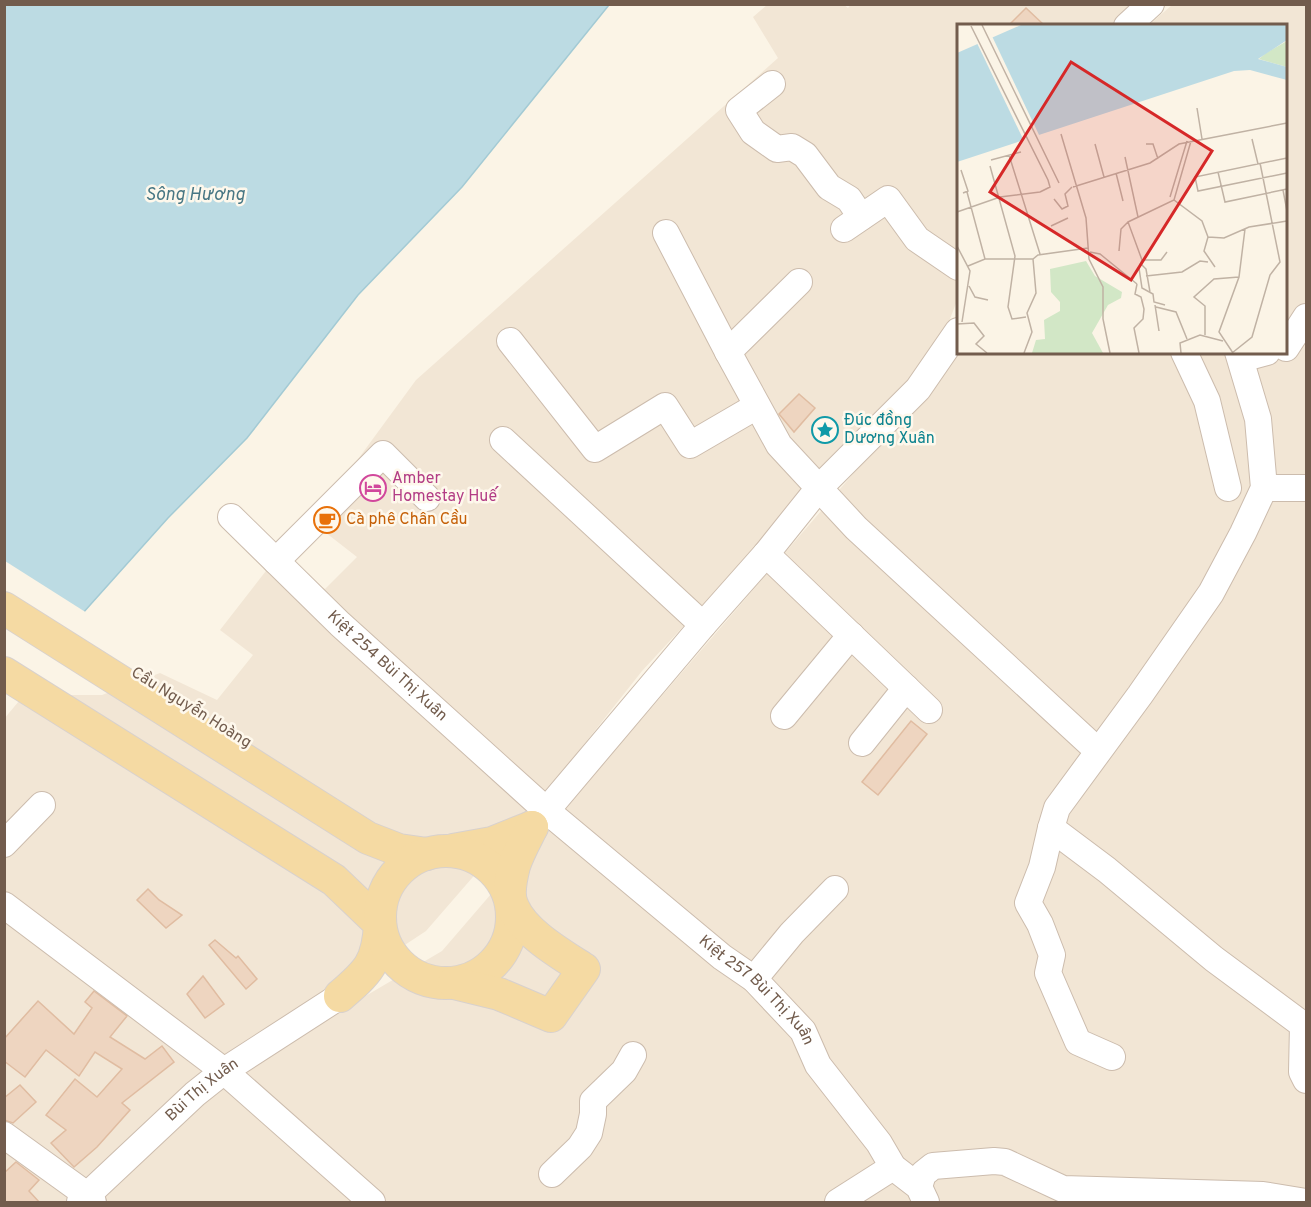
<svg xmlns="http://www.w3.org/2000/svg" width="1311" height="1207" viewBox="0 0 1311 1207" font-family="Overpass,sans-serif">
<rect width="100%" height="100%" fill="#fbf4e6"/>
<g fill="#f2e6d5">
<path d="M843,4L848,8L851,4L1135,5L1110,25L958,26V298L945,332L890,403L642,671L544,795L426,931L191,1086L66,1202H5L4,719L24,695H102L160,673L217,700L253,655L220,630L276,558L325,589L357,557L312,522L416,380L778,58L753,17L767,5Z"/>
<path d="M1172,5H1306V1202H99L212,1096L340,1011L442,951L958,352H1286V26L1149,25Z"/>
</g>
<path fill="#bcdbe3" stroke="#a3cad4" stroke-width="1.5" d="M5,5H609L462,187L358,295L247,438L168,518L5,700Z"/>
<path fill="#fbf4e6" d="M5,561L87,613L4,703Z"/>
<g fill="#eed5c0" stroke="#e0bca1" stroke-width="1.5">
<path d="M1026,8L1045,26H1008Z"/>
<path d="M799,394L815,408L794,432L779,414Z"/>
<path d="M911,721L927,734L878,795L862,782Z"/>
<path d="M148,889L159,900L182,915L166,928L137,900Z"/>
<path d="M215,940L236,958L238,956L257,979L246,989L209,945Z"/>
<path d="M203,976L224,1004L205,1018L187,994Z"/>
<path d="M94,991L127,1016L110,1037L145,1059L162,1046L174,1062L122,1103L130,1110L97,1147L74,1167L51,1143L66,1130L46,1115L75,1079L97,1097L122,1069L95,1052L79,1076L46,1050L25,1077L4,1061V1039L38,1001L74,1034L92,1008L85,1002Z"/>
<path d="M20,1085L36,1102L13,1123L4,1120V1098Z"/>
<path d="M16,1162L39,1180L29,1191L40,1203H4V1173Z"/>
</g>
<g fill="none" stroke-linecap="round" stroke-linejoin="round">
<defs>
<g id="minor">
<path d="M1127,26L1151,4"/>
<path d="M772,84L739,110L753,132L777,149L792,147L805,155L829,187L849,199L861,217"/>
<path d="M844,229L888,199L917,239L958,267"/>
<path d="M666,233L728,352L779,445L856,528L1098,751"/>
<path d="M510,341L595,449L665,406L690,445L757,406"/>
<path d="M1286,348L1306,317"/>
<path d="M728,352L799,282"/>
<path d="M1184,352L1207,401L1228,488"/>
<path d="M1238,352L1258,419L1264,488L1243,533L1211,593L1140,695L1057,808L1051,828L1107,870L1214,959L1303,1025L1302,1072L1306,1080"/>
<path d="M1241,359L1267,352"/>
<path d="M503,440L703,625"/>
<path d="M1264,488H1306"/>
<path id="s1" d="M231,517L340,624L547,811L722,957L754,979L803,1031L818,1065L879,1143L893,1167L919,1187L926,1202"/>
<path d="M766,554L929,710"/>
<path d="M276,561L383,454L427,498"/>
<path d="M784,716L851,635"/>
<path d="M862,743L906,688"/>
<path d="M535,824L703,625L766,554L818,489L918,389L958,331"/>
<path d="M1051,828L1042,867L1028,903L1040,924L1052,955L1048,973L1078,1042L1112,1057"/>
<path d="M4,844L42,805"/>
<path d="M4,905L224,1071L372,1202"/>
<path d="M754,979L792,933L835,889"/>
<path d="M4,1135L87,1195L93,1202"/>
<path d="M552,1174L580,1147L589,1133L593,1114V1101L624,1071L633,1055"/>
<path d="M919,1187L923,1174L933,1166L994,1161L1005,1162L1063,1189L1263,1195L1306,1202"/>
<path id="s2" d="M80,1202L195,1094L224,1071L340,996"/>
<path d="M838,1202L893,1167"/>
</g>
<g id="major">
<path d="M4,608L368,838L399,850L427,854"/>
<path d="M4,673L334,880L380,924C378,963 368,972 340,996"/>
<path d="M453,850L492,843L532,827"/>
<circle cx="446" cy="917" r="66"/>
<path d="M454,983L499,994L551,1016L584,969C561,954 524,933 513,907C507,896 511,878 514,866C518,853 526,839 532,827"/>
</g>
</defs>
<use href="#minor" stroke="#ccbcad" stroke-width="28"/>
<use href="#major" stroke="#d8d1cd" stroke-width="34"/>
<use href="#minor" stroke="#fff" stroke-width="26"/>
<use href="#major" stroke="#f5daa3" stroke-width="32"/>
</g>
<defs>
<symbol id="sight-ring" viewBox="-11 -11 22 22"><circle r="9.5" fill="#fef8ec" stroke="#0f9aa8" stroke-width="1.5"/><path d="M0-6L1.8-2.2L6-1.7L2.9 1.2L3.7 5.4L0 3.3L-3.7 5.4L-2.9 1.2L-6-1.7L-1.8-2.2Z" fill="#0f9aa8"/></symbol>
<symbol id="hotel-ring" viewBox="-11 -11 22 22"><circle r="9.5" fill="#fef8ec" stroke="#d1479c" stroke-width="1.5"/><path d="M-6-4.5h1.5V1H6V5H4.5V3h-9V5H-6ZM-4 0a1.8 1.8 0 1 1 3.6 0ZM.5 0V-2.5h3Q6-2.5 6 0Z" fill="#d1479c"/></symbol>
<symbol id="cafe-ring" viewBox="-11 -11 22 22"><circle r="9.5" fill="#fef8ec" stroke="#e8710a" stroke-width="1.5"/><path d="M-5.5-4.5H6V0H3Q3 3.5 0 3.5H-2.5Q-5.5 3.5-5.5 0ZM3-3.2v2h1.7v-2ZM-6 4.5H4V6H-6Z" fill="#e8710a"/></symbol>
</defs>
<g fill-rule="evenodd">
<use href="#sight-ring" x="810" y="415" width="30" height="30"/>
<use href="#hotel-ring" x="358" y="473" width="30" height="30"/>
<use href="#cafe-ring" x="312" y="505" width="30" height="30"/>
</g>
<g text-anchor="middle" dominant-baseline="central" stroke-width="5" stroke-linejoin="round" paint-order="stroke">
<g font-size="16" fill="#0d838f" stroke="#fef8ec" text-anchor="start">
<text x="844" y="421">Đúc đồng<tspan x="844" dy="18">Dương Xuân</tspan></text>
</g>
<g font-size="16" fill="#b23c85" stroke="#fef8ec" text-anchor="start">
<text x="392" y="479">Amber<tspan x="392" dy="18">Homestay Huế</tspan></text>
</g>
<g font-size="16" fill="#c56008" stroke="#fef8ec" text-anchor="start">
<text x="346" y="520">Cà phê Chân Cầu</text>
</g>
<g font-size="16" fill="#725c4d" stroke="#fef8ec">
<text stroke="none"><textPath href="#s1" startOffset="216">Kiệt 254 Bùi Thị Xuân</textPath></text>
<text transform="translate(191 708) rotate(32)">Cầu Nguyễn Hoàng</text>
<text stroke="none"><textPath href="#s1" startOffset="708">Kiệt 257 Bùi Thị Xuân</textPath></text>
<text stroke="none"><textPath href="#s2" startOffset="166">Bùi Thị Xuân</textPath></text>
</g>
<g font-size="18" font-style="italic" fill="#487784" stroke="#fef8ec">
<text x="195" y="195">Sông Hương</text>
</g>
</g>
<g transform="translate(957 24)">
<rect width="330" height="330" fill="#fbf4e6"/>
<path d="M330,17V43L302,35L309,29ZM129,237L138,252L165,268L164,274L151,281L135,309L146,329H75L79,316L88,315L87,296L103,287V278L94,268L93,245Z" fill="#d2e7c6"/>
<path d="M64,1H330V16L301,35L330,43V56L293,46L277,47L0,138V29Z" fill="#bcdbe3"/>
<path d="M34,10L83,113L67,117L19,17Z" fill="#fbf4e6"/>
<path fill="none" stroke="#c0b2a4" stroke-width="1.5" d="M25,1L102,159M14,2L91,156L93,163L83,168M240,84L245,115M104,110L129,194L132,235L146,263V295L153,329M295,115L301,140M138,120L147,153M189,120H196L201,135M52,131L83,230M168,133L181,193M330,134L238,153L241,167L330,149M34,136L64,128M33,142L58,232L51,283L55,295L69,293M4,146L11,167L6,169M261,148L268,178L330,165M159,149L166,177M116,163L193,139L222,120L330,99M326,166L330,187M10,168L28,235M213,173L230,117M97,175L105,185L111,182L108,170L115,163M217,176L245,197L251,213L247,227L258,243M0,188L43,173L83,168M94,202L111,194M251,213L267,214L292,203L330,197M0,222L13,247L5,298M162,227L164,205L171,198M133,228L143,230L180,260M185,236H204L210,228M183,239L189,245L193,268M11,242L28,235H76L81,231L131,224M189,252L225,248L243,237L251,238M180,260L178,270L184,273L187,285L186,295L177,304L182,329M12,262L18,273L31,276M198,281L202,307M208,281L197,278L196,270L185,264L182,244L185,236L171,198L217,176L234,117M199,283L219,288L230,315M0,300L17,299L27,312L19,320L30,329M248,311V282L237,273L257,255L282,253M67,329L75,308L70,289L79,269L76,235M224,329L223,319L243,311L266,317M275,329L295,313L313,251L323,238L303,139M276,329L262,308L282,253L288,205"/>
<path fill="#d62828" fill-opacity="0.15" stroke="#d62828" stroke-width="3" d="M114,38L255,127L174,256L33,168Z"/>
<rect width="330" height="330" fill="none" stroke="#725c4d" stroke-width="3"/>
</g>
<rect width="1311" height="1207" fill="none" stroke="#725c4d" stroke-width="12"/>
</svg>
